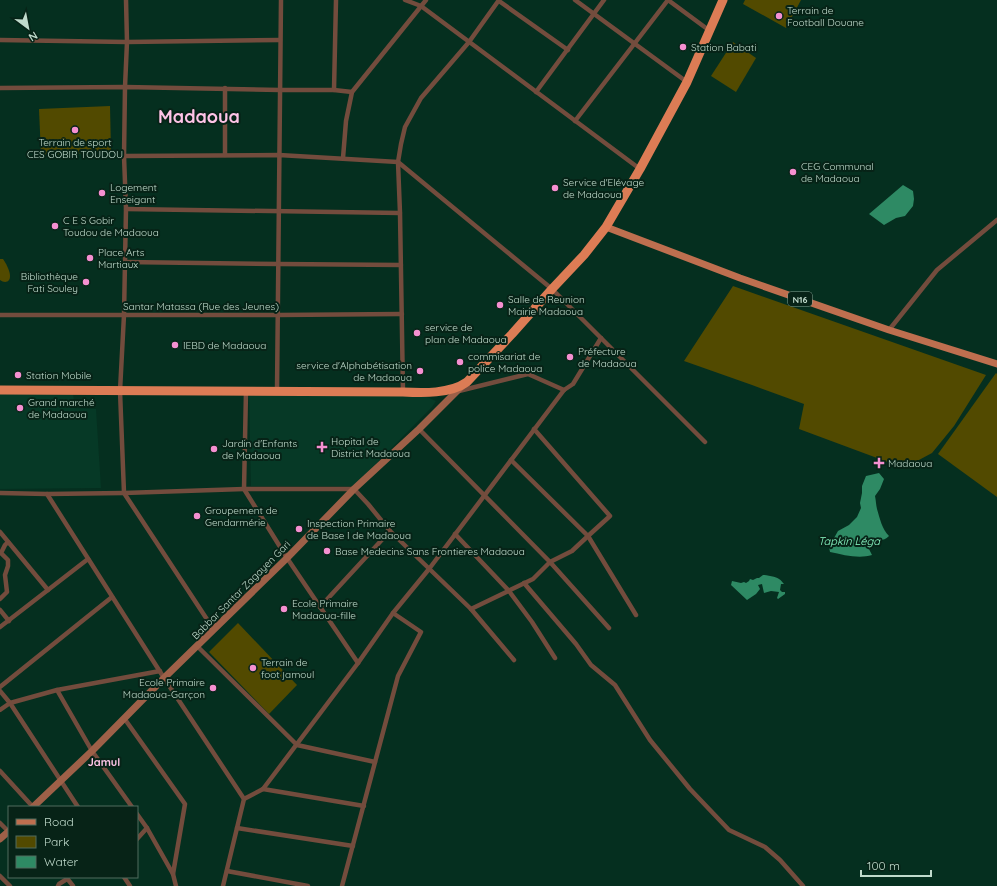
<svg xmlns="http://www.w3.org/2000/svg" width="997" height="886" viewBox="0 0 997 886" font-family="Quicksand,sans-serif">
<rect width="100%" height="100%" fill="#052f1f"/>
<g fill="#063926">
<path d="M0,393H73L75,408L96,409L101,488L0,489Z"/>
<path d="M249,394L425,396L436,401L432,407L354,486H251Z"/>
</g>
<g fill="#524a00">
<path d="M745,0H801L786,28L743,4Z"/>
<path d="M733,42L756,58L736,92L711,76Z"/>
<path d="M110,106L111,152L41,155L39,109Z"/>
<path d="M0,259H3C6,263 10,271 10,276C10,283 4,283 0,280Z"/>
<path d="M733,286L986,375L954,426L932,453L904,468L799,429L804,404L752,385L684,361Z"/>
<path d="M996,373L997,374V497L938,454Z"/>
<path d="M238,623L297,685L269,714L209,652Z"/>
</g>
<g fill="#2e8a64">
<path d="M903,185L913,191L914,199L913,206L905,216L896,218L884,225L869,214Z"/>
<path d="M879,473L884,479L880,489L875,496C876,501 876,505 877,509C880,519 882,529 889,536C883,542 877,540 870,538L863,544L869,549L872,555C859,559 844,555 830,552L829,547L838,531L849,525L857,517L861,508L860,503L862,493V486L866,476Z"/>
<path d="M763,575C766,575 777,577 779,579C781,580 783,583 784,584H781L780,590L782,592H785V594L778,599L777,598L779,592L771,591L764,593L762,584L758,585L760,589L756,594L747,600L731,585L732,581L741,583L744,582L746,583L749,581L750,579L753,580L757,578H759Z"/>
</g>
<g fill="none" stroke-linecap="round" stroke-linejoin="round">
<g stroke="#734c3d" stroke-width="4.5">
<path d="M126,0L127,42L125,87L124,156L126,209L124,315L120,391L124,493L214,630"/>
<path d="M405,0L421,6L640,169"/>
<path d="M575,0L687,82"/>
<path d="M668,0L710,31"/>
<path d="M499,1L568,50"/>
<path d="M0,40L127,42L280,40"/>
<path d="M0,88L125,87L280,90H334L352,92"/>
<path d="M334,90L336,0"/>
<path d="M536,92L604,0"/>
<path d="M575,121L668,0"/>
<path d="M225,155V88"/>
<path d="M124,156L279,155L398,162L552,289L705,442"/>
<path d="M343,158L346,121L352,92L426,0"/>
<path d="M126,209L400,213"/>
<path d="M125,262L279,264L401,265"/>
<path d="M0,315H278L402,314"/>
<path d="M889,330L937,270L997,220"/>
<path d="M246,391L244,489L287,558L358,663"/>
<path d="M277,391L281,0"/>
<path d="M459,391L528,374L564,390"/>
<path d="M403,392L400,213L398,162L401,144L405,127L421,98L469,42L499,0"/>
<path d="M419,429L550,562L609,628"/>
<path d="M511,460L588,536L636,615"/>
<path d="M0,493L47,494L124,493L244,489H354L368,504L390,531L471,609L514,660"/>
<path d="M47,494L164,678L244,799L223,886"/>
<path d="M0,532L48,590"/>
<path d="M455,534L509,591L532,622L555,658"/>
<path d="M524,583L576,644L591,665L615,685L650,740L690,789L729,830L765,847L780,860L803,886"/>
<path d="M0,599L7,592L5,575L8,566V560L1,553L5,545L8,542"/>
<path d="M320,607L390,531"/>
<path d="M471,609L533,579L550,562L572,551L588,536L610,516L534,429"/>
<path d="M0,610L9,621"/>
<path d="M0,627L88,559"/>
<path d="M197,646L297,745L375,762"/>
<path d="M0,687L112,597"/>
<path d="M57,690L92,751L132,807"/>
<path d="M0,691L10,703L78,807"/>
<path d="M0,710L10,703L57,690L160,671"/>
<path d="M124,718L185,804L173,874"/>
<path d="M0,771L33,807"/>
<path d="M263,789L364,806"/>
<path d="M244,799L263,789L358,663L393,613L429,569L564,390L573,384L601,338"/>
<path d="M137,814L147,828L173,874L176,886"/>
<path d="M0,823L8,831"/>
<path d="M237,828L353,846"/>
<path d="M137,839L147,828"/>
<path d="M227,871L308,886"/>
<path d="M0,876L10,886"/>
<path d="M66,877L73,886"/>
<path d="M124,877L130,886"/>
<path d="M58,886L59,884L67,879"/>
<path d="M342,886L398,676L421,632L393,613"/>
</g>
<g stroke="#9e6048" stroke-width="7">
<path d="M33,807L92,751L164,678L287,558L354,489L419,429L462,386"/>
<path d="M0,839L9,831"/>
</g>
<path stroke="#be6f4f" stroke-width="7" d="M606,227L740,278L889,330L997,364"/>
<path stroke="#dc7c55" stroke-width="9" d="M0,390L403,392C423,393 450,394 467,382L512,334L552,289L584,255L606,227L640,169L687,82L723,0"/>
</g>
<g fill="#f590d1" stroke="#072317" stroke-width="1.5">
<circle cx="779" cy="16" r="4"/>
<circle cx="683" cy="47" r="4"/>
<circle cx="75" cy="130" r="4"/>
<circle cx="793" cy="172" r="4"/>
<circle cx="555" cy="188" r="4"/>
<circle cx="102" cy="193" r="4"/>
<circle cx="55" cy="226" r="4"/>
<circle cx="90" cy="258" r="4"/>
<circle cx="86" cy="282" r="4"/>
<circle cx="500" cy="305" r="4"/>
<circle cx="417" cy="333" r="4"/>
<circle cx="175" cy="345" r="4"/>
<circle cx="570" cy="357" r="4"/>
<circle cx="460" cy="362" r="4"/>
<circle cx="420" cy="371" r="4"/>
<circle cx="18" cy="375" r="4"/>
<circle cx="20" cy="408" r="4"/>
<path d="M320 441h4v4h4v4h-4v4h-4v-4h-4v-4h4z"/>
<circle cx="214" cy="449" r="4"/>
<path d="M877 457h4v4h4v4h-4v4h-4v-4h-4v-4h4z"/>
<circle cx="197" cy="516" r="4"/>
<circle cx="299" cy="529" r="4"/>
<circle cx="327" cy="551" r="4"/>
<circle cx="284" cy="609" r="4"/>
<circle cx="253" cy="668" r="4"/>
<circle cx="213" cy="688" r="4"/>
</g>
<g text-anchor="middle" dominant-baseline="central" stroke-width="4" stroke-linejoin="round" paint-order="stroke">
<rect fill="#072317" stroke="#88a496" stroke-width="1" x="788" y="292" width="24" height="14" rx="3"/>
<g font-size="9" font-weight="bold" fill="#c0dbcc">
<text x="800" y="299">N16</text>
</g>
<g font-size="10" fill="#c0dbcc" stroke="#072317" text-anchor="start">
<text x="787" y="10">Terrain de<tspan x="787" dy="12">Football Douane</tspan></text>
<text x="691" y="47">Station Babati</text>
<text x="75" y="142" text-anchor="middle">Terrain de sport<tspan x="75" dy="12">CES GOBIR TOUDOU</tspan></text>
<text x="801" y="166">CEG Communal<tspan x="801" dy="12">de Madaoua</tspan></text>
<text x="563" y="182">Service d'Elévage<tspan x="563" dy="12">de Madaoua</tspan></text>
<text x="110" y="187">Logement<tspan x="110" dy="12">Enseigant</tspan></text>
<text x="63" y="220">C E S Gobir<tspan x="63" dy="12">Toudou de Madaoua</tspan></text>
<text x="98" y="252">Place Arts<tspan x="98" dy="12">Martiaux</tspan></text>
<text x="78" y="276" text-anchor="end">Bibliothèque<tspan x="78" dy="12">Fati Souley</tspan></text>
<text x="508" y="299">Salle de Reunion<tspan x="508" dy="12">Mairie Madaoua</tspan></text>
<text x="425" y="327">service de<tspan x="425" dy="12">plan de Madaoua</tspan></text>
<text x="183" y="345">IEBD de Madaoua</text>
<text x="578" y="351">Préfecture<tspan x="578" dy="12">de Madaoua</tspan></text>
<text x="468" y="356">commisariat de<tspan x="468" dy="12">police Madaoua</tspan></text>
<text x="412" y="365" text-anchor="end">service d'Alphabétisation<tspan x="412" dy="12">de Madaoua</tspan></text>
<text x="26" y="375">Station Mobile</text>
<text x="28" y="402">Grand marché<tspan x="28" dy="12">de Madaoua</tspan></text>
<text x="331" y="441">Hopital de<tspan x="331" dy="12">District Madaoua</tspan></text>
<text x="222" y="443">Jardin d'Enfants<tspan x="222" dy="12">de Madaoua</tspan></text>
<text x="888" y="463">Madaoua</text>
<text x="205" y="510">Groupement de<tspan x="205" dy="12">Gendarmérie</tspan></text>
<text x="307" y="523">Inspection Primaire<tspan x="307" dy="12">de Base I de Madaoua</tspan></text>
<text x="335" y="551">Base Medecins Sans Frontieres Madaoua</text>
<text x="292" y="603">Ecole Primaire<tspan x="292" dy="12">Madaoua-fille</tspan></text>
<text x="261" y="662">Terrain de<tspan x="261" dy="12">foot jamoul</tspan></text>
<text x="205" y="682" text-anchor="end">Ecole Primaire<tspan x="205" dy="12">Madaoua-Garçon</tspan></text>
</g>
<g font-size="10" fill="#c0dbcc" stroke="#072317">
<text x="201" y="306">Santar Matassa (Rue des Jeunes)</text>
<text transform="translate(241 590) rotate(-45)">Babbar Santar Zagayen Gari</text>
</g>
<g font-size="11" font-style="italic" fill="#8dfec9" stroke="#072317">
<text x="849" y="541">Tapkin Léga</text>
</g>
<g font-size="11" font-weight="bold" fill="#fec4e7" stroke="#072317">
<text x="104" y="762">Jamul</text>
</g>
<g font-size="18" font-weight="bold" fill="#fec4e7" stroke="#072317">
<text x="199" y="116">Madaoua</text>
</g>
</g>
<rect x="8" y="806" width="130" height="72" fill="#072317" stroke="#516d5f"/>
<rect x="16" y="819" width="20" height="6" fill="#be6f4f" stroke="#516d5f"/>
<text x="44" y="826" font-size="12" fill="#c0dbcc">Road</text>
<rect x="16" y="836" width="20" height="12" fill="#524a00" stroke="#516d5f"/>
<text x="44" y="846" font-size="12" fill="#c0dbcc">Park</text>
<rect x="16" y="856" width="20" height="12" fill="#2e8a64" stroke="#516d5f"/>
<text x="44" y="866" font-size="12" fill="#c0dbcc">Water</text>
<g transform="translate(28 28) rotate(148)" stroke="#072317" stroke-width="3" paint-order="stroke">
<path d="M0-3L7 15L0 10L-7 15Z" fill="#c0dbcc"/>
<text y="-6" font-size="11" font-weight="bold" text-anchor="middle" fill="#c0dbcc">N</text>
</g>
<path d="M861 870v6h70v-6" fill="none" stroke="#c0dbcc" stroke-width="2"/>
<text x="867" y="870" font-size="12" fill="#c0dbcc" stroke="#072317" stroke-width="3" paint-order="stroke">100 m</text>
</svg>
